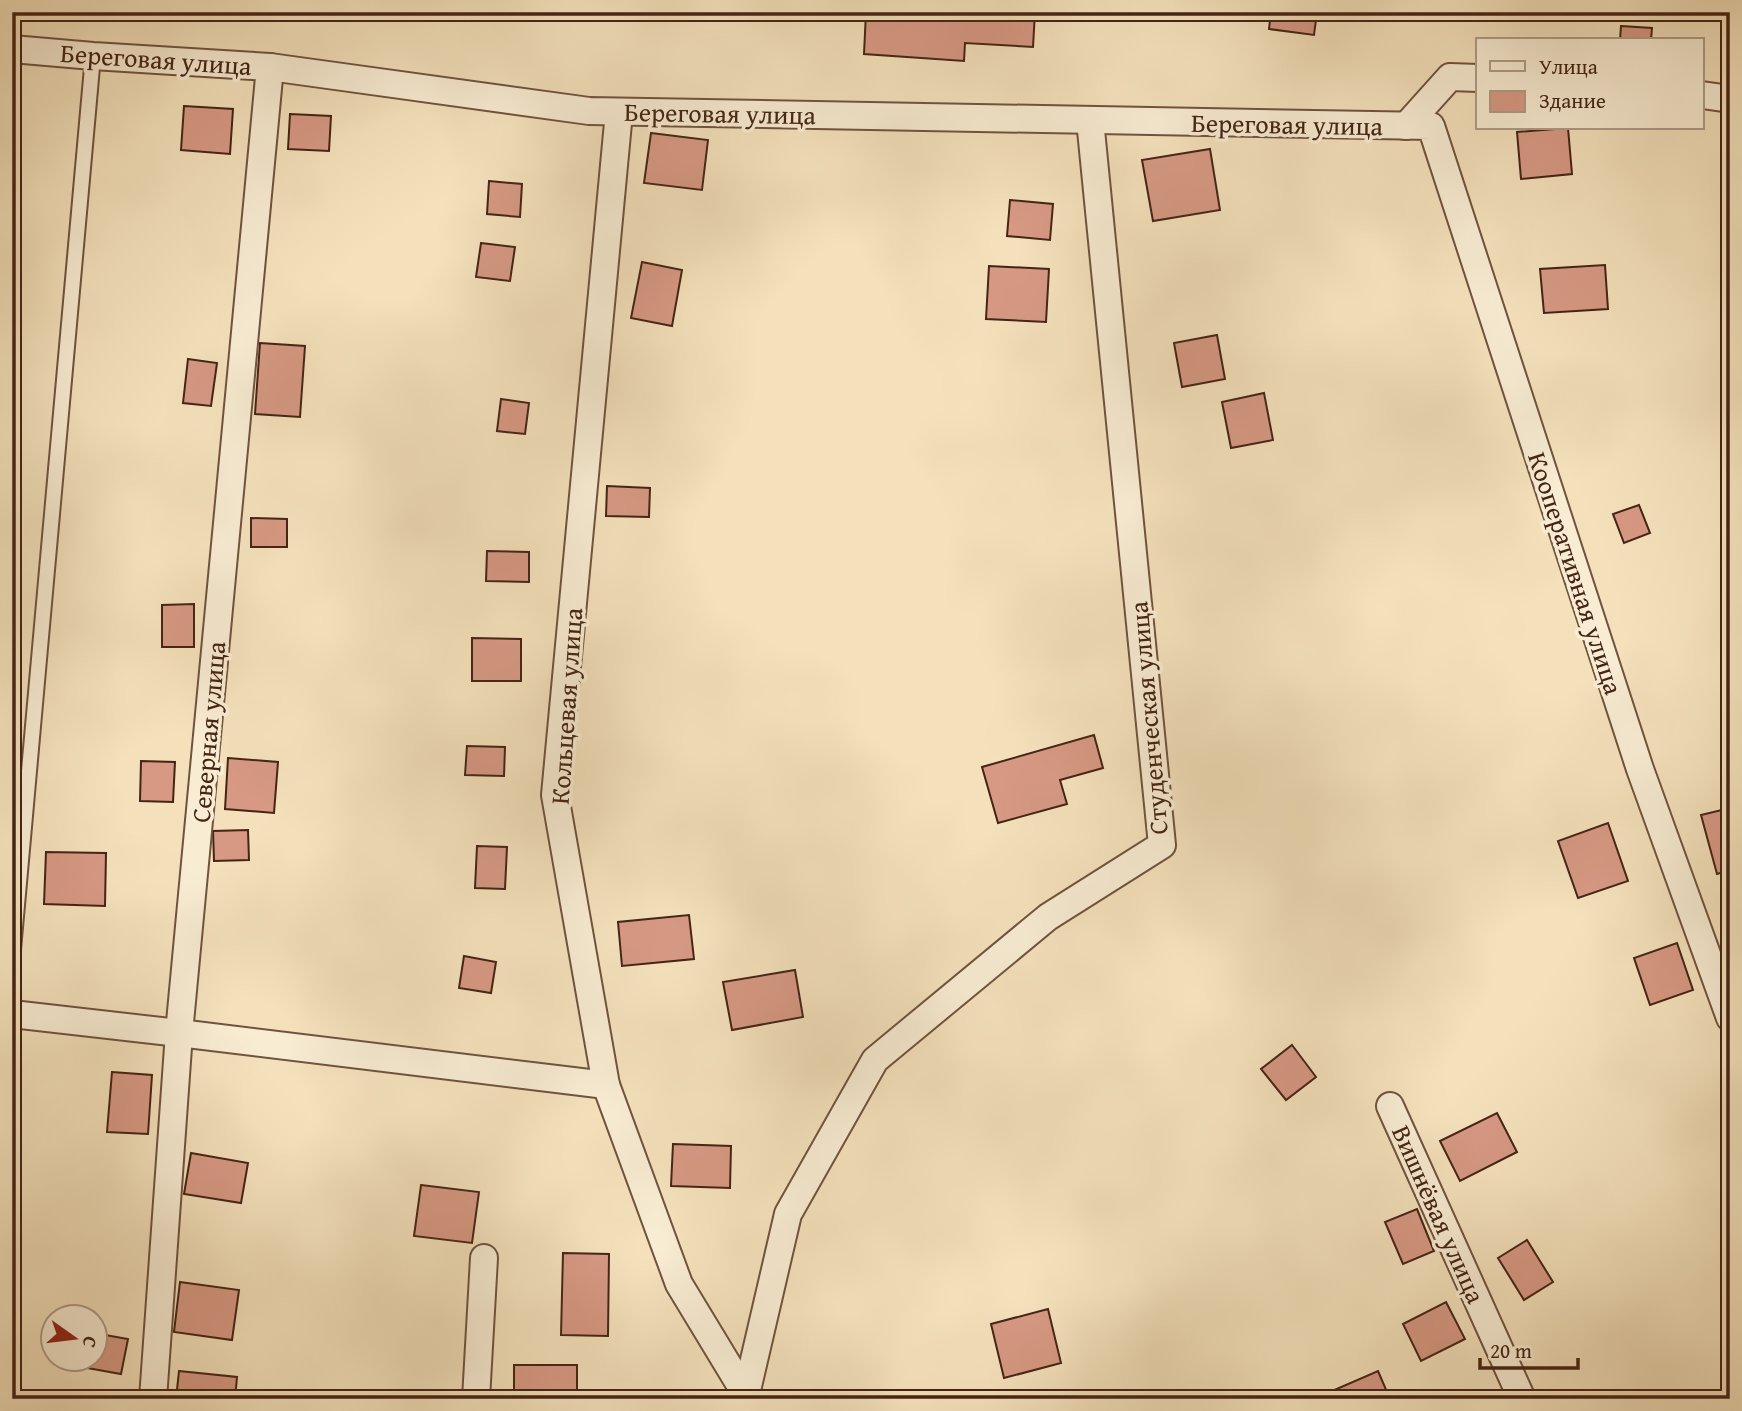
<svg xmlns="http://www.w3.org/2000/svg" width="1742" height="1411" viewBox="0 0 1742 1411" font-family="'Gentium Book Plus',serif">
<rect width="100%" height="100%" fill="#f4e1bc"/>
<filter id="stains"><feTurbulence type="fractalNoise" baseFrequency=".00286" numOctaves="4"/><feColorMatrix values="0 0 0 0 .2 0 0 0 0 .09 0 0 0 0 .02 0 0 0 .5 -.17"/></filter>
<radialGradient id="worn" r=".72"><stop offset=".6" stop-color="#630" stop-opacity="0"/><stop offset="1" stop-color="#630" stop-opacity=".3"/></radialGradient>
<g fill="#d79984" stroke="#442414" stroke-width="2">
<path d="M866,12H1035L1033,47L965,43L964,61L864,54Z"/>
<path d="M1109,12H1156L1155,17L1109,14Z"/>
<path d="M1271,12H1317L1314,35L1269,29Z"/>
<path d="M1621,26L1652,28L1651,40H1620Z"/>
<path d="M184,106L233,109L230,154L181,150Z"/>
<path d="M290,114L331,116L329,151L288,149Z"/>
<path d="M1568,128L1572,174L1521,179L1517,132Z"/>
<path d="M651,133L708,140L702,190L644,183Z"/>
<path d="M1210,149L1220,210L1153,221L1142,160Z"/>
<path d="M489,181L522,184L520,217L487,214Z"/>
<path d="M1010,200L1053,204L1050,240L1007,236Z"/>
<path d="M481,243L515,247L510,281L476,277Z"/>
<path d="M642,262L682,270L672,326L631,318Z"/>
<path d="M1605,265L1608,309L1544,313L1540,269Z"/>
<path d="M989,266L1049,269L1046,322L986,319Z"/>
<path d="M1217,335L1225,379L1182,387L1174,343Z"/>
<path d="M260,343L305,346L300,417L255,414Z"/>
<path d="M188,359L217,363L211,406L183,403Z"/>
<path d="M1264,393L1273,440L1231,448L1222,402Z"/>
<path d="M501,399L529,403L525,434L497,431Z"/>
<path d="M607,486L650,488L649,517L606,516Z"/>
<path d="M1639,505L1650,533L1624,543L1613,514Z"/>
<path d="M251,518L287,519V547H251Z"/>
<path d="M487,551L529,552V582L486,581Z"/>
<path d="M194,604V647H162V605Z"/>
<path d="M472,638L521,639V681H472Z"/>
<path d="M1094,735L1103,768L1060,780L1067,804L998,823L982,767Z"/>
<path d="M467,746L505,747L504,776L465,775Z"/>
<path d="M228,758L278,762L274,813L225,809Z"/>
<path d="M141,761L175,762L173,802L140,801Z"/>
<path d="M1730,808V870L1717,874L1701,815Z"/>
<path d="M1608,823L1628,881L1578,898L1558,841Z"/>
<path d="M248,830L249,860L214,861L213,831Z"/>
<path d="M477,846L507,847L505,889L475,888Z"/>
<path d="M46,852L106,853L105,906L44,904Z"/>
<path d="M689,915L694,959L622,966L618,922Z"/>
<path d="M1677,943L1693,990L1650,1005L1634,958Z"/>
<path d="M464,956L496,962L491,993L459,988Z"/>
<path d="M795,970L803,1017L732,1030L723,982Z"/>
<path d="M1292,1045L1316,1077L1286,1100L1261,1069Z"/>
<path d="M112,1072L152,1075L148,1134L107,1132Z"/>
<path d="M1497,1113L1517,1152L1460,1181L1440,1141Z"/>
<path d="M673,1144L731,1146L730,1188L671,1186Z"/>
<path d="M191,1153L248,1163L241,1203L184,1194Z"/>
<path d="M421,1185L479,1192L472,1243L414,1236Z"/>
<path d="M1417,1209L1434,1251L1403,1264L1385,1222Z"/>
<path d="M1527,1240L1553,1282L1524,1300L1498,1258Z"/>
<path d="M563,1253L609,1254L608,1336L561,1335Z"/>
<path d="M180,1282L239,1290L232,1340L174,1332Z"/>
<path d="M1446,1302L1465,1339L1421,1361L1403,1324Z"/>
<path d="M1048,1309L1061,1363L1004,1378L991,1324Z"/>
<path d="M94,1333L128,1339L121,1374L76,1366L78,1358H94Z"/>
<rect x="514" y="1365" width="63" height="34"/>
<path d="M179,1371L237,1377L235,1399H176Z"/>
<path d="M1378,1371L1390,1399H1336L1332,1391Z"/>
</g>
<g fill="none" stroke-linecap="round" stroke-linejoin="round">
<defs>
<path id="service" d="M12,961L93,56"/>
<g id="minor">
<path d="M12,49L93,56L270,67L589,111L1431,126L1640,769L1730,1018"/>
<path d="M1702,95L1730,99"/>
<path d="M619,112L555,795L606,1085L679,1284L745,1393"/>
<path d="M1406,126L1450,77L1478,78"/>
<path d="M12,1014L179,1033L606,1085"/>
<path d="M1390,1106L1522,1399"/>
<path d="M153,1399L179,1033L270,67"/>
<path d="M476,1399L484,1258"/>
<path d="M745,1399L788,1214L875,1060L1048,917L1162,845L1090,120"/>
</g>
</defs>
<use href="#service" stroke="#70533e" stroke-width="18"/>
<use href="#minor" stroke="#70533e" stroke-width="30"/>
<use href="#service" stroke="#f8ecd3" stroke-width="14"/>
<use href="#minor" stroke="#f8ecd3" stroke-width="26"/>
</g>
<g text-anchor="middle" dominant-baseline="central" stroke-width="7" stroke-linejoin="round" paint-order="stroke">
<g font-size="26" fill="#442414" stroke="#f8ecd3">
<text transform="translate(156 59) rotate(4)">Береговая улица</text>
<text transform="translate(720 113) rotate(1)">Береговая улица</text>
<text transform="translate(1287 124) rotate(1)">Береговая улица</text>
<text transform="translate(1576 573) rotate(72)">Кооперативная улица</text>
<text transform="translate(566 706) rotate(-86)">Кольцевая улица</text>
<text transform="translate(1148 718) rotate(-95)">Студенческая улица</text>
<text transform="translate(208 732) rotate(-85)">Северная улица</text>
<text transform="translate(1439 1214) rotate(66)">Вишнёвая улица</text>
</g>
</g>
<rect width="1742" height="1411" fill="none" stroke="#f4e1bc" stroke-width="42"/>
<rect x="14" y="14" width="1714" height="1383" fill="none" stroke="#442414" stroke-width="3.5"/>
<rect x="21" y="21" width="1700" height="1369" fill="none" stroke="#442414" stroke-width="2"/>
<rect x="1476" y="38" width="228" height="91" fill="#f8ecd3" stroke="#b09c87" stroke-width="2"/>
<rect x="1490" y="61" width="35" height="10" fill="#f8ecd3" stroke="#b09c87" stroke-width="2"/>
<text x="1539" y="74" font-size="21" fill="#442414">Улица</text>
<rect x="1490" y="91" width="35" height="21" fill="#d79984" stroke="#b09c87" stroke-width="2"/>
<text x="1539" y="108" font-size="21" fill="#442414">Здание</text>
<g transform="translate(74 1338) rotate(104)"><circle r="33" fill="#f8ecd3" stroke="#b09c87" stroke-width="2"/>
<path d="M0-5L12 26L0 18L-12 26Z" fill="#8f2418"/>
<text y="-10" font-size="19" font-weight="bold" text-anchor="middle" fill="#442414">С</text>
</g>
<path d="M1480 1358v10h98v-10" fill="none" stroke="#442414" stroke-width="3.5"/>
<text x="1490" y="1358" font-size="21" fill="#442414" stroke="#f8ecd3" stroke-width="5" paint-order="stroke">20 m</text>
<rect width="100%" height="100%" filter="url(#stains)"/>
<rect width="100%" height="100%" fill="url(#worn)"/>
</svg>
